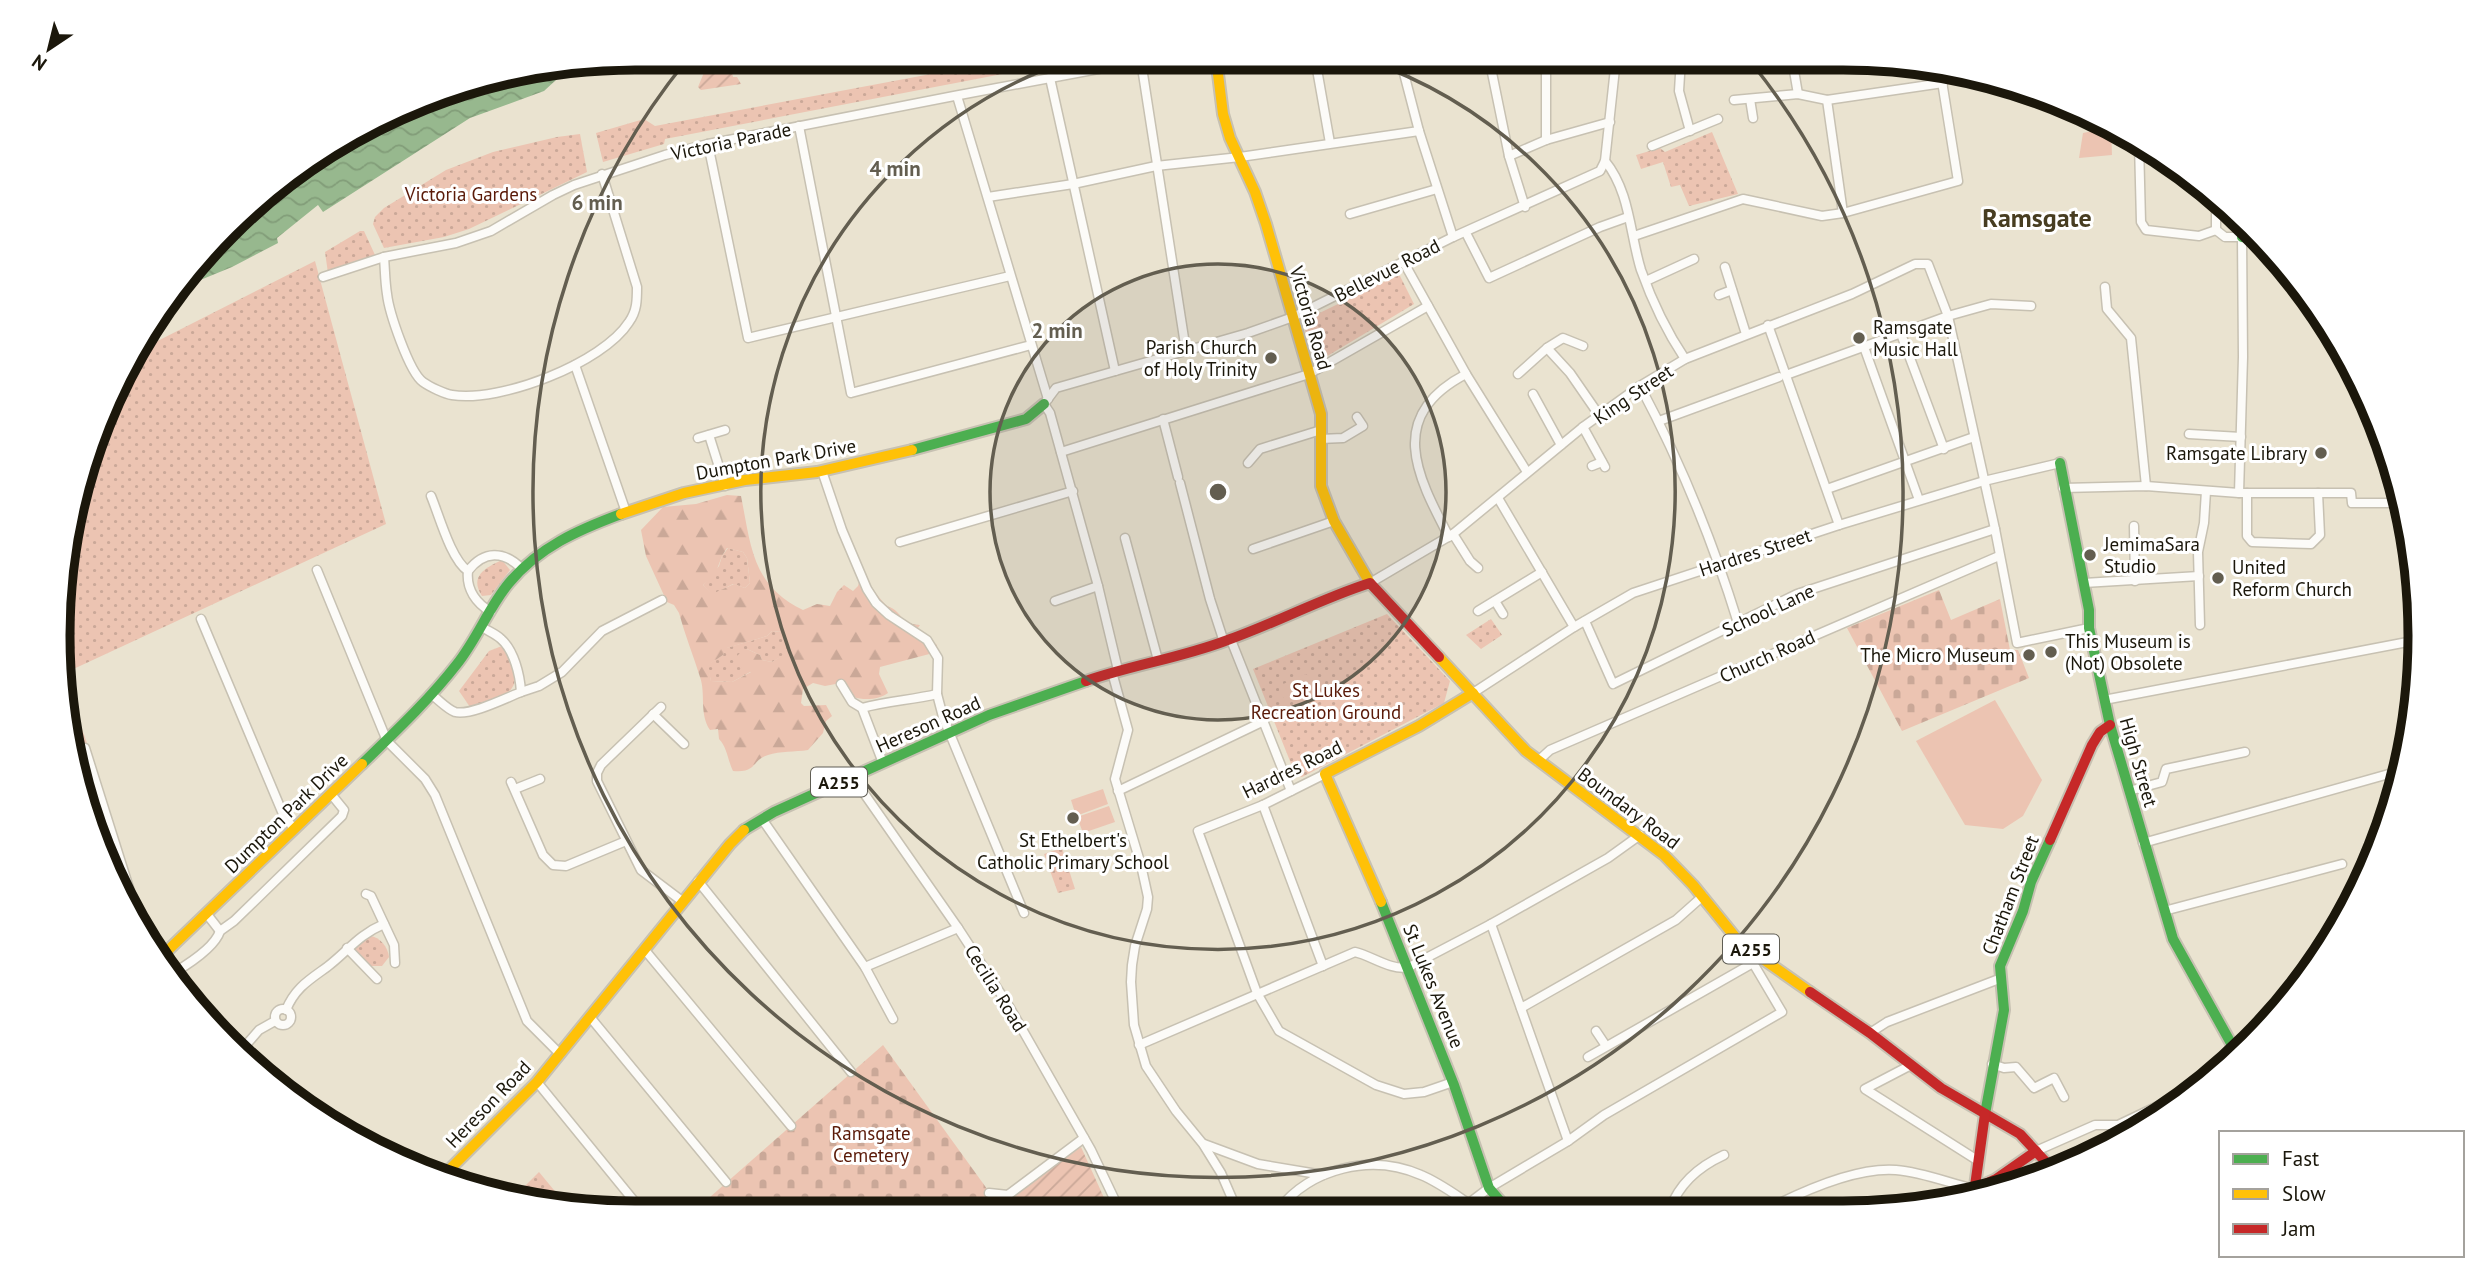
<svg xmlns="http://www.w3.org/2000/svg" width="2478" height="1271" viewBox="0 0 2478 1271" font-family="'PT Sans',sans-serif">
<defs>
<pattern id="grass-dots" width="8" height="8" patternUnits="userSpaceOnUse" patternTransform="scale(1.75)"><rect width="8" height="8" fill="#ecc4b2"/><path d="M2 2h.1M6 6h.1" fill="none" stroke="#caa898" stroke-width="1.8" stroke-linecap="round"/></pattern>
<pattern id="forest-firs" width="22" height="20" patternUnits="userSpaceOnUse" patternTransform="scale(1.75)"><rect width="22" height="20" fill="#ecc4b2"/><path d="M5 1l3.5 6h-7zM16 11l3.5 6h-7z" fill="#caa898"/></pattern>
<pattern id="cemetery-stones" width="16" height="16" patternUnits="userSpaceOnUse" patternTransform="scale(1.75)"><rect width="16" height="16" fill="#ecc4b2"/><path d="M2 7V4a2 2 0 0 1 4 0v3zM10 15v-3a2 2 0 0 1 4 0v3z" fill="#caa898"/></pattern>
<pattern id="garden-furrows" width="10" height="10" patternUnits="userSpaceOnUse" patternTransform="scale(1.75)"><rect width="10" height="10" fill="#ecc4b2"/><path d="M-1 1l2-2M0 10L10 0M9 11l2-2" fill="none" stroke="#caa898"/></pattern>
<pattern id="water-waves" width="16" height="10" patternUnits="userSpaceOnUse" patternTransform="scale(1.75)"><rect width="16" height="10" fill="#97b88e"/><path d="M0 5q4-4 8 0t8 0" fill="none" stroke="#829d79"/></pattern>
</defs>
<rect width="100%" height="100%" fill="#eae3d0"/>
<g fill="url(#grass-dots)">
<path d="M1016,58H1043L1044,66L665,139L664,144L603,162L596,133L644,119L655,126Z"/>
<path d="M1712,132L1738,194L1689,206L1680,185L1671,187L1663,162L1641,169L1636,155L1660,148L1665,152Z"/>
<path d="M580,134L587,172L469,229L444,237L384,248L373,224L375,217L384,208L446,170L493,152L557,137Z"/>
<path d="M360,231H364L375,255L328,273L325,252Z"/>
<path d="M315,261L386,524L67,672L64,670L69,522L132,354Z"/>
<path d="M1396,276H1400L1414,304L1319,361L1315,360L1303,324L1305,320Z"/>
<path d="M728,548L743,552L747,558L750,583L745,588L733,584L712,595L703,585L719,566L722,556Z"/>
<path d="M502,560L510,570L491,595L482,596C469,576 485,568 502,560Z"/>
<path d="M1387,614L1450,681L1444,703L1302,777L1296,776L1253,669Z"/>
<path d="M1491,619L1502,635L1481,649L1466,635Z"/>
<path d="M772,631L782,632L791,651L772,662L762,660L760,655L747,649L738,660L752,671L732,682L711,681L707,665L723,655L726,648L767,636Z"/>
<path d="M502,646C530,689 510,696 470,707L459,691L489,651Z"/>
<path d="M67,687L88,746L76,754L63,711V689Z"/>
<path d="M1062,848L1075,889L1058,893L1044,854Z"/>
<path d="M370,936C380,937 388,947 389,957L382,966H371L355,949Z"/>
<path d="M539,1172L568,1207L513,1198Z"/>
</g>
<path fill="url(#forest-firs)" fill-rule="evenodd" d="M727,495L741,496C751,546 752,586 803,610L817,604L830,606L837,592L844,585L853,591L858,586L862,571C869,583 875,593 884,603C888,608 893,607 897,612C904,620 909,625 920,625L917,629L937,645V652L880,667L879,674L888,693C881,699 864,701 854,697C848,694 847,688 846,682L825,686L813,683L803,689L801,703L804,706L826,705L832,716L826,721L823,733L808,750C795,752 780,751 768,755C751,760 758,773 733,771C728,761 727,747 719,739L718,729L710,730C699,714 706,694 700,677C693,655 685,635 679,613L674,605L667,602L646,556L641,530L663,507L696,504ZM727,548L743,552L747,558L750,583L745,588L734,584L712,594L703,585L716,572L722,556ZM772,631L782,632L791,650L772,662L762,660L760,655L747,649L741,652L735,658L742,668L751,672L732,682L711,681L708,665L723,655L727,648L767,636Z"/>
<g fill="url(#cemetery-stones)">
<path d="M1939,590L1951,620L2000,599L2010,650H2018L2029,678L1902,731L1847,628Z"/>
<path d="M883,1045L1003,1211L693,1212Z"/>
</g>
<g fill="url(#garden-furrows)">
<path d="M710,58H729L733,77H737L741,84L701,90L698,87Z"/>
<path d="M1081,1147L1110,1211H1003L999,1206Z"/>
</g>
<g fill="#ecc4b2">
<path d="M2111,127L2112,155L2079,158L2083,133Z"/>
<path d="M1305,674L1310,676L1315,686L1313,691L1289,703L1285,701L1279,690L1281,685Z"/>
<path d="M1995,700L2042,780L2023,816L2003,829L1965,825L1916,741Z"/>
<path d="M78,762L122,879L114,881Z"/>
<path d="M1103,789L1108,804L1076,816L1071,800Z"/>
<path d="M1109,806L1115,822L1083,833L1077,817Z"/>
</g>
<path fill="url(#water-waves)" d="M568,69L544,91L470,118L323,212L318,205L277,238L278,243L232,267L176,290L201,254L283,177L449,89Z"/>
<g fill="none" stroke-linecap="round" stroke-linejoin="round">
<defs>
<g id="street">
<path d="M1315,58L1330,143"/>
<path d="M1400,58L1419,131L1453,237"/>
<path d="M1546,59V140"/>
<path d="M1681,59L1679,91L1690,131"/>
<path d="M1792,59L1798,94"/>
<path d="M1141,61L1186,351"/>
<path d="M1680,68L1749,59"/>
<path d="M1050,78L1115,371"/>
<path d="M957,96L1048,399"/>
<path d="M1750,99L1753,118"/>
<path d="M1734,100L1798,94L1827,100L1943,83"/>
<path d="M1827,100L1843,213"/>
<path d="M799,126L851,393L1031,345"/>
<path d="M2139,143L2141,222L2146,230L2199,236L2216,230"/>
<path d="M708,144L748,338L1010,276"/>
<path d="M1652,146L1718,119"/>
<path d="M1509,156L1546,140L1610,122"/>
<path d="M1605,161C1630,191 1630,235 1641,270C1652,301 1667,332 1685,359"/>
<path d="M988,197L1073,184L1156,166L1240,157L1419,131"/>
<path d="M2216,197V230"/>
<path d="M1525,207L1509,156L1490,63L1545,64"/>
<path d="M1350,214L1437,189"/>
<path d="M2216,230L2225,237H2242L2243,357L2239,493"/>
<path d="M1466,233L1489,278L1600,227L1628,217"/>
<path d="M1634,236L1743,199L1822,216L1843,213L1958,181L1940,69"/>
<path d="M384,257C385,269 385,282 387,294C389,312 409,372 423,382C430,387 445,394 452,395C500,403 603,363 629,322C637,311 637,300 637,287L602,174"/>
<path d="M1403,261L1466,374L1527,472"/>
<path d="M1725,267L1746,334"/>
<path d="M323,277L384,257L456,243L491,231L553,195L574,185L665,155L708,144L954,96L1157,58"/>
<path d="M1646,281L1694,259"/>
<path d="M2105,287L2107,309L2131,338L2146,486"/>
<path d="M1719,295L1732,290"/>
<path d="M1768,325L1839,525"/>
<path d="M1901,334L1944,449"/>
<path d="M1864,347L1919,500"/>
<path d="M1547,348L1570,373L1599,415"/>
<path d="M575,365L626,512"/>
<path d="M1518,374L1547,348L1563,338L1583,346"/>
<path d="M1786,375L1948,316L1991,304L2031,306"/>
<path d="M1640,386C1680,461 1713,542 1738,623"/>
<path d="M1533,394L1561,445"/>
<path d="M1163,419L1178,477"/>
<path d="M1659,421L1779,377"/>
<path d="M1583,427L1605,467"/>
<path d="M2189,434L2241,437"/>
<path d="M709,435L725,486"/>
<path d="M698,438L725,430"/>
<path d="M1320,439L1343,438L1363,426L1357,417"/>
<path d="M1061,452L1309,374L1428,306"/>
<path d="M1248,463L1260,449L1321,430"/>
<path d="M1592,466L1602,462"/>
<path d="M822,471L842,530L867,589L876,603L889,615L927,640L938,658L937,694L943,717L1024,913"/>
<path d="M1180,483L1210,599L1224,642"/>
<path d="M2063,488L2146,486L2239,493H2351L2352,503H2402"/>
<path d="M1827,489L1974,437"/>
<path d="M2247,493V536L2252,542L2311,544L2320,535L2318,493"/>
<path d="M431,496C439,515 451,560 468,571"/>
<path d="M1498,498L1574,627"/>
<path d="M2134,526L2135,581"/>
<path d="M1453,534L1470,561L1478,568"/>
<path d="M1449,537C1416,474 1386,416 1466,374"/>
<path d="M1125,538L1158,660"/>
<path d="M900,542L1073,491"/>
<path d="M1253,549L1334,521"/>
<path d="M317,570L387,741L425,779L435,795L527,1021L560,1054"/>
<path d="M1370,583L1453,534L1583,427L1640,386L1685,359L1852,294L1915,264H1928L1948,316L1995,529L2017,643L2089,628"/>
<path d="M2084,583L2199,576"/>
<path d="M1055,601L1098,586"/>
<path d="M1495,601L1503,614"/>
<path d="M1478,611L1542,572"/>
<path d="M491,612C476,603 466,589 468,571C484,550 504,551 521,568"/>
<path d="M201,619L283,814L294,829"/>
<path d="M1585,621L1613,684L1797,594L1995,529"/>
<path d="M2200,625L2198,552L2204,523L2206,491"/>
<path d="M1231,640L1291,791"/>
<path d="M1118,670L1098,586L1050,413L1044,404L1056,388L1248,333L1293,317L1453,237L1600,171L1605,161L1616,59"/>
<path d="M1112,672L1128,730L1115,779L1141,865L1148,897L1147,909L1135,946L1132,965L1131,982L1134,1025L1146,1066L1176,1111L1203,1144L1221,1173L1237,1210"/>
<path d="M841,684L852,702L862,708L883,763"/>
<path d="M521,692L539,686L562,672L602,631L662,600"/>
<path d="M1473,693L1574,627L1633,593L1839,525L1984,481L2060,463"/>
<path d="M432,695C439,700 447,709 455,712C470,716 506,698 521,692C520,675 514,650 501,639C496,634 488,631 482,627"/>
<path d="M2104,700L2418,640"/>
<path d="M661,707L601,765L597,773V781L641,870L682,901"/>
<path d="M862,708C887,701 912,700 937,694"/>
<path d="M653,714L684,744"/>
<path d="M85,748L140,923"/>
<path d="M1538,761L1550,750L1999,556"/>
<path d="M1325,774L1263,805L1198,831L1257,993L1279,1031L1376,1085L1404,1094L1424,1092L1453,1082"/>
<path d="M852,776L958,928L1010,1008L1091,1150L1120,1211"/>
<path d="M511,782L543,855L553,865L566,866L626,841"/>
<path d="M515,789L540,779"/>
<path d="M1118,791L1264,721"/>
<path d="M2129,791L2162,782L2166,769L2245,752"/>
<path d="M1263,805L1323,966"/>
<path d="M762,819L865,967L893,1019"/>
<path d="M2143,843L2403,770"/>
<path d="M698,881L851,1072"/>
<path d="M366,894L371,896L394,945L395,963"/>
<path d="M2164,911L2342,864"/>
<path d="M206,913L220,931"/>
<path d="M1491,924L1568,1141"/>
<path d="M347,948L377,979"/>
<path d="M644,949L791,1126"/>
<path d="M865,967L958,928"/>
<path d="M175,972C190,963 215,947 220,931L234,921L342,816L344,810L331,794"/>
<path d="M1521,1008L1676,920L1703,896"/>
<circle cx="283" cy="1017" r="8"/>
<path d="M286,1010C295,988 309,980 327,967C348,951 358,935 384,924"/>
<path d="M590,1017L726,1182"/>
<path d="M1596,1031L1606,1046"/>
<path d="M1870,1033L1887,1022L1999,979"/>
<path d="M1139,1045L1355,952C1372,956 1391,971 1409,967L1491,924L1608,858L1640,835"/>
<path d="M239,1053L259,1030L275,1021"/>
<path d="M1588,1057L1753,963"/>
<path d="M1992,1064L2004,1068L2016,1067L2034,1088L2054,1078L2064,1097"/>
<path d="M1911,1065L1865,1089L1977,1160"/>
<path d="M537,1082L643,1212"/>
<path d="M1204,1144L1258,1164L1323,1175"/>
<path d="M2036,1151L2095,1125H2118L2204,1084"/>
<path d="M989,1193L1008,1195L1084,1138"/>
<path d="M1670,1209C1679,1184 1700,1166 1724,1155"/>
<path d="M1768,1209C1803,1191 1856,1167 1896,1170C1922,1172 1949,1183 1974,1189"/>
<path d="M1278,1210C1311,1168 1371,1153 1421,1175C1438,1182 1453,1193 1468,1203"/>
<path d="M1460,1210L1489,1188L1568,1141L1604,1115L1782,1012L1753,963L1751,950"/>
</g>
<g id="fast">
<path d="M2242,237L2262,240"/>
<path d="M912,450L1026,419L1044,404"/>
<path d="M2060,463L2089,610V628L2110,725L2173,939L2237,1054"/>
<path d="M362,764C395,732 429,700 457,664C477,639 489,607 509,583C539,547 578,530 621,514"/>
<path d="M744,830L774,812L989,715L1086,681"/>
<path d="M1381,902L1454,1085L1489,1188L1507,1209"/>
<path d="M1985,1114L2004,1010L2000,966L2023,911L2031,882L2050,840"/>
</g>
<g id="slow">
<path d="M1216,58L1223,114L1230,138L1255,192L1266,224L1321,414V486L1334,521L1370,583"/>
<path d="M621,514L684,493L745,480L817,472L912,450"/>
<path d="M1439,657L1526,751L1664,855L1693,885L1740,943L1810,992"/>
<path d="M1381,902L1325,774L1419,726L1473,693"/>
<path d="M163,955L362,764"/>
<path d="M442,1177L537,1082L730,844L744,830"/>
</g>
<g id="jam">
<path d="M1086,681C1132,665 1180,658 1225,641C1274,624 1320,599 1370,583L1439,657"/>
<path d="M2050,840L2092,745L2100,732L2110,725"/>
<path d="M1810,992L1870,1033L1941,1088L2020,1134L2055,1172"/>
<path d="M1974,1189L1996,1179L2036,1151"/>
<path d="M1974,1193L1985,1114"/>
</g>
</defs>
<use href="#street" stroke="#c7c1b2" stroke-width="11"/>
<use href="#fast" stroke="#c7c1b2" stroke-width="14"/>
<use href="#slow" stroke="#c7c1b2" stroke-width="14"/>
<use href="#jam" stroke="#c7c1b2" stroke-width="14"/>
<use href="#street" stroke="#fcfbf8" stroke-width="8"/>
<use href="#fast" stroke="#4caf50" stroke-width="10"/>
<use href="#slow" stroke="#ffc107" stroke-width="10"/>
<use href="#jam" stroke="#c62828" stroke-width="10"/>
</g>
<circle cx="1218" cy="492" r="228" fill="#635e50" fill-opacity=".12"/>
<g fill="none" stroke="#635e50" stroke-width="3.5">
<circle cx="1218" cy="492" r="228"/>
<path d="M1363 59A457 457 0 1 1 1073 59"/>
<path d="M1750 61A685 685 0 1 1 686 61"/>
</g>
<g fill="#635e50" stroke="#fff" stroke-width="2.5">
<circle cx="1859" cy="338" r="7"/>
<circle cx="1271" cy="358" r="7"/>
<circle cx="2321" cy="453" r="7"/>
<circle cx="2090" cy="555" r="7"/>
<circle cx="2218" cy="578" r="7"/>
<circle cx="2051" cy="652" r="7"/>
<circle cx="2029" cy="655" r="7"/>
<circle cx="1073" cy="818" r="7"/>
</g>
<g text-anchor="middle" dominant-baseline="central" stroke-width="6" stroke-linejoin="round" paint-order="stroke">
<g fill="#fff" stroke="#5f5d54" stroke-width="2">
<rect x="811" y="767.5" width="56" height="29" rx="5"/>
<rect x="1723" y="934.5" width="56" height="29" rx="5"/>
</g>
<g font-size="18" font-weight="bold" fill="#1b170b">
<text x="839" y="782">A255</text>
<text x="1751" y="949">A255</text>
</g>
<g font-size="19" fill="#1b170b" stroke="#fff">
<text transform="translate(731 141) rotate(-12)">Victoria Parade</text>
<text transform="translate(1387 270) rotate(-27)">Bellevue Road</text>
<text transform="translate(1311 318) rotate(74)">Victoria Road</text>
<text transform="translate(1633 394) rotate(-34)">King Street</text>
<text transform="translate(776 459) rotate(-10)">Dumpton Park Drive</text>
<text transform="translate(1755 552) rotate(-18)">Hardres Street</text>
<text transform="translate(1768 610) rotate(-25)">School Lane</text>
<text transform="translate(1767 656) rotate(-24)">Church Road</text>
<text transform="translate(928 724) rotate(-24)">Hereson Road</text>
<text transform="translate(2139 762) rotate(74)">High Street</text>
<text transform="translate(1292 769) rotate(-26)">Hardres Road</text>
<text transform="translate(1629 808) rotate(37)">Boundary Road</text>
<text transform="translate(286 813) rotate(-44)">Dumpton Park Drive</text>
<text transform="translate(2010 895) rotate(-69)">Chatham Street</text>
<text transform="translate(1434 986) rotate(68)">St Lukes Avenue</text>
<text transform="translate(996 988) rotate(58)">Cecilia Road</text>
<text transform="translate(488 1104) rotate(-46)">Hereson Road</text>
</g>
<g font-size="19" fill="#5a1a08" stroke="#fff">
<text x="471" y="194">Victoria Gardens</text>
<text x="1326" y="690">St Lukes<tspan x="1326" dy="22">Recreation Ground</tspan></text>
<text x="871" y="1133">Ramsgate<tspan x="871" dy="22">Cemetery</tspan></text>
</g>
<g font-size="19" fill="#1b170b" stroke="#fff" text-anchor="start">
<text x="1873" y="327">Ramsgate<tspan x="1873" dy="22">Music Hall</tspan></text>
<text x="1257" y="347" text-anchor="end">Parish Church<tspan x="1257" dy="22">of Holy Trinity</tspan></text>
<text x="2307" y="453" text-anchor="end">Ramsgate Library</text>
<text x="2104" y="544">JemimaSara<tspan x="2104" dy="22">Studio</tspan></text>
<text x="2232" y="567">United<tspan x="2232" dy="22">Reform Church</tspan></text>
<text x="2065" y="641">This Museum is<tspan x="2065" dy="22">(Not) Obsolete</tspan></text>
<text x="2015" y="655" text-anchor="end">The Micro Museum</text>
<text x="1073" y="840" text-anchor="middle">St Ethelbert's<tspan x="1073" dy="22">Catholic Primary School</tspan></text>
</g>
<g font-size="26" font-weight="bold" fill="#473d21" stroke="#fff">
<text x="2037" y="217">Ramsgate</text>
</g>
</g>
<path d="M0 0H2478V1271H0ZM635 70H1843A565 565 0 0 1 2408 635V636A565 565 0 0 1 1843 1201H635A565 565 0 0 1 70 636V635A565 565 0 0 1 635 70Z" fill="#fff" fill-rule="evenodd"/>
<path fill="none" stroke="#1b170b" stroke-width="9" d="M635 70H1843A565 565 0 0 1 2408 635V636A565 565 0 0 1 1843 1201H635A565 565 0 0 1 70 636V635A565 565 0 0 1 635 70Z"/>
<circle cx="1218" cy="492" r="10" fill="#635e50" stroke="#fff" stroke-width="3.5"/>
<g font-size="21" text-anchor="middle" font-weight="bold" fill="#635e50" stroke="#fff" stroke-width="6" stroke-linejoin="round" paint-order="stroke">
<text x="895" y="176">4 min</text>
<text x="597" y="210">6 min</text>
<text x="1057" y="338">2 min</text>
</g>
<rect x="2219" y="1131" width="245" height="126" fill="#ffffff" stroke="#a4a29d" stroke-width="2"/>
<rect x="2233" y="1154" width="35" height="10" fill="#4caf50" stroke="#a4a29d" stroke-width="2"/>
<text x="2282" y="1166" font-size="21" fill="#1b170b">Fast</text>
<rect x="2233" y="1189" width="35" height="10" fill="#ffc107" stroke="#a4a29d" stroke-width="2"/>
<text x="2282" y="1201" font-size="21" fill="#1b170b">Slow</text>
<rect x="2233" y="1224" width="35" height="10" fill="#c62828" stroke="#a4a29d" stroke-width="2"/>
<text x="2282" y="1236" font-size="21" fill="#1b170b">Jam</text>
<g transform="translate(49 49) rotate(215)" stroke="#ffffff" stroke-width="5" paint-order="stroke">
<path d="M0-5L12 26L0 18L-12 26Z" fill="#1b170b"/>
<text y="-10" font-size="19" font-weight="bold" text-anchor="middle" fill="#1b170b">N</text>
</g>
</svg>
